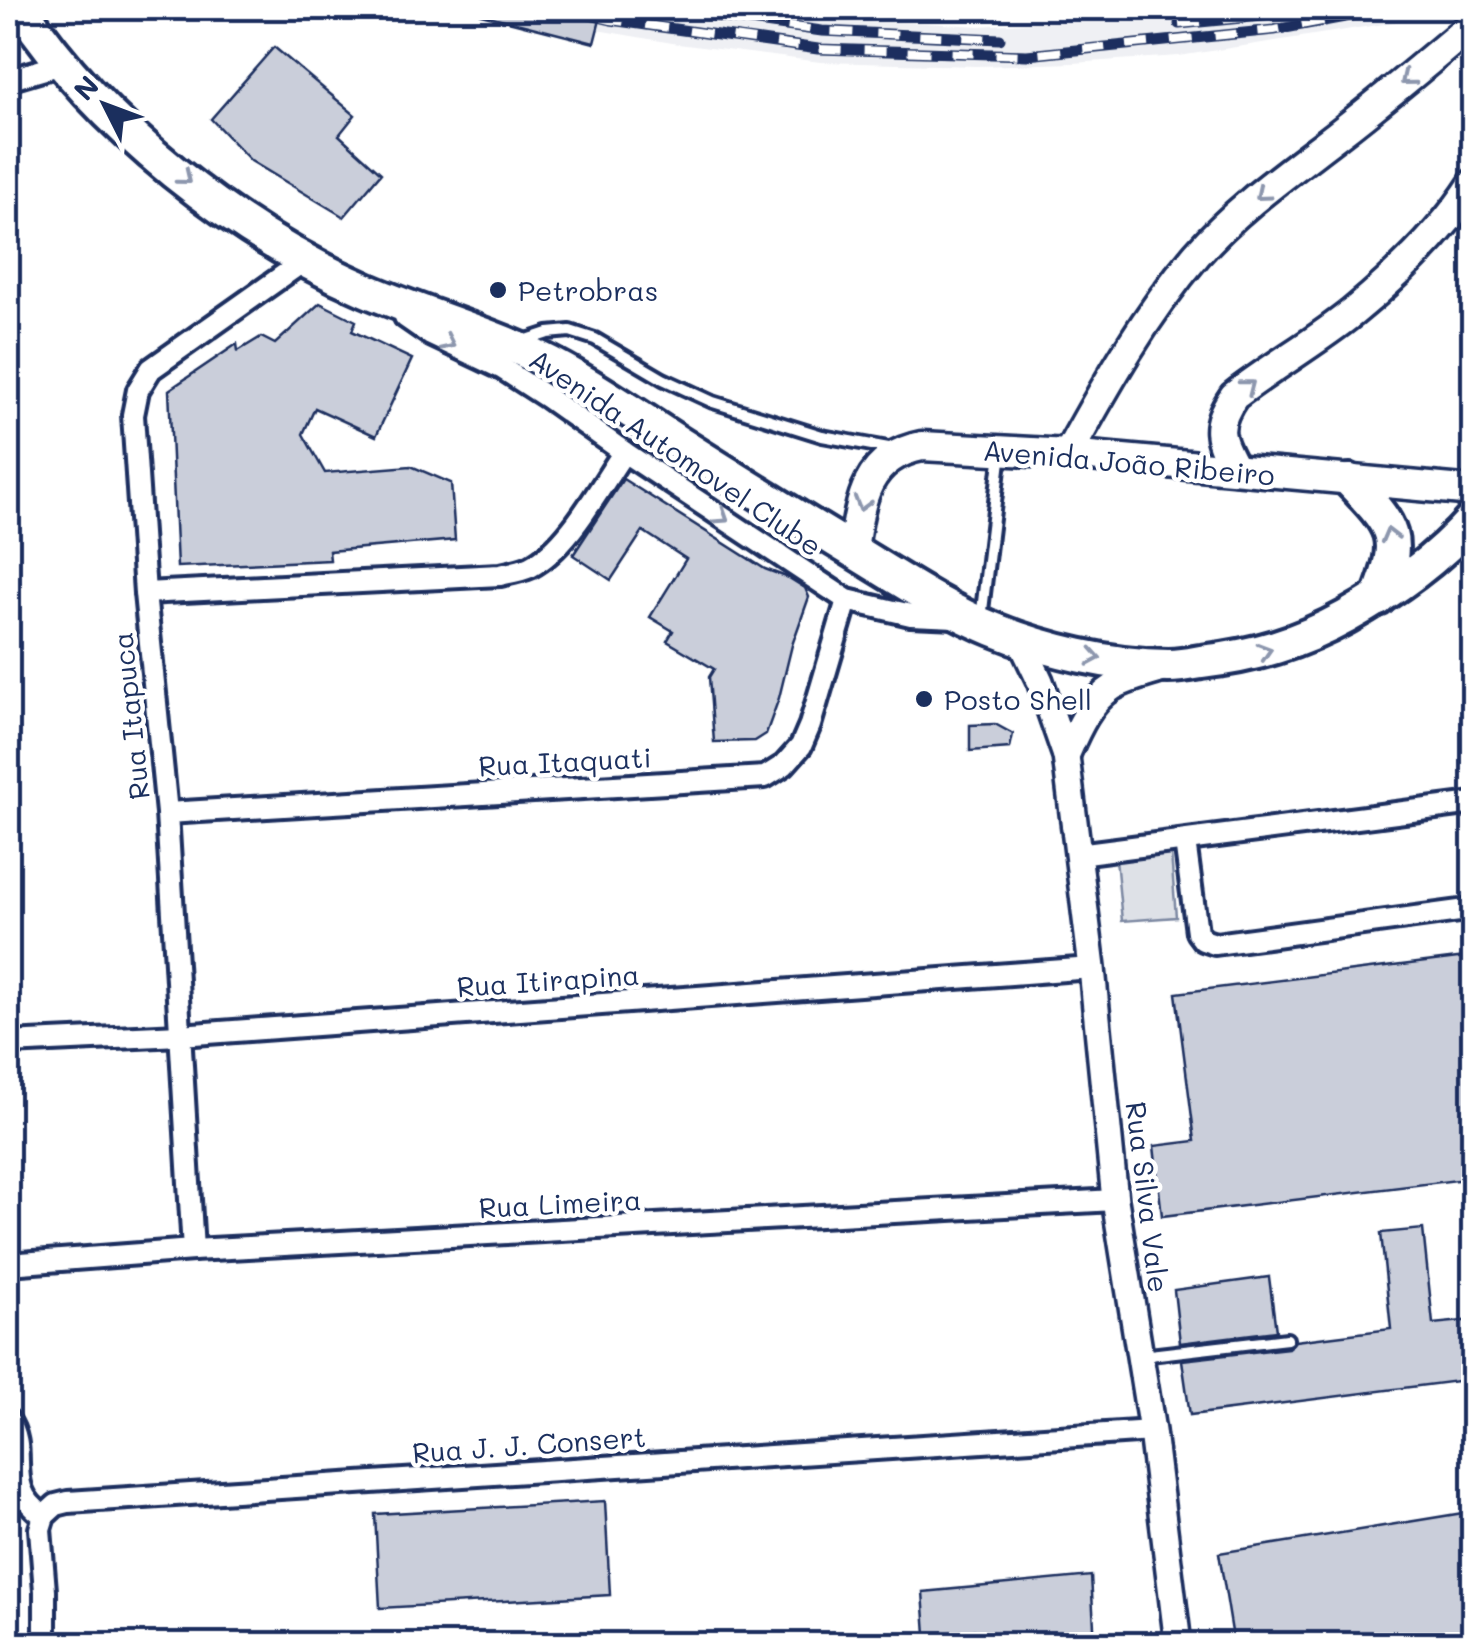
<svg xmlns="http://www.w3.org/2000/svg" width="1481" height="1652" viewBox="0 0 1481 1652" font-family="Mali,sans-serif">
<rect width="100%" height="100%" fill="#fff"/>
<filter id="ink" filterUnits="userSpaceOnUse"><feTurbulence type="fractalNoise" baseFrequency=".01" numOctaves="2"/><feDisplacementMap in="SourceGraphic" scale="20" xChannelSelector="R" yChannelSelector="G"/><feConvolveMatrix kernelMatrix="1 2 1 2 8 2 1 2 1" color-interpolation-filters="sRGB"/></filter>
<g filter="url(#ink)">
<path fill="#eff0f4" d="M603,8H747L832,18L980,26L1179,12L1211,8H1457L1384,24L1179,56L1073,63L977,66L820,62L678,44L597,30Z"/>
<path fill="#dee1e7" stroke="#7c88a2" stroke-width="2.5" d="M1171,854L1176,917L1122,921L1116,859Z"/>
<g fill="#caceda" stroke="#1b2f5e" stroke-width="2.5">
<path d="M482,8H603L594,43L481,14Z"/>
<path d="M274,47L355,115L339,135L381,173L344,217L251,161L211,119Z"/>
<path d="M320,303L356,321L352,331L412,359L376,436L315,408L303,434L325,473L411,466L451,483L455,540L329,551L330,560L177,567L169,390L237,344L238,351L261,337L275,344Z"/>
<path d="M623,479L765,569L789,578L805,588L809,597L792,645L779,698L766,734L755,741L714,742L709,677L714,669L667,641L673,631L650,617L686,559L643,531L611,580L573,555Z"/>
<path d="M995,724L1013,734L1010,748L970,751V725Z"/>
<path d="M1474,956V1178L1162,1216L1154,1146L1195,1141L1176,993Z"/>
<path d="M1423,1229L1433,1324L1474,1320V1379L1190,1415L1182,1360L1288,1348L1295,1341L1391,1329L1381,1233Z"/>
<path d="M1269,1277L1276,1331L1180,1343L1174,1290Z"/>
<path d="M605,1501L610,1595L380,1608L375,1514Z"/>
<path d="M1469,1512L1474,1538V1644H1234L1219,1553Z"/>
<path d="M1091,1576L1095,1644H974V1630L926,1634L923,1592Z"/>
</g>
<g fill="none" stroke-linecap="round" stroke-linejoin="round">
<defs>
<g id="service">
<path d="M521,342L548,333L570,331L595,339L663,379L713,402L822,436L894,449"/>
<path d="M981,619L1001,452"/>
<path d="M1141,1356L1287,1339"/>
</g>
<g id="minor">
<path d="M8,80L62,64"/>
<path d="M405,317L431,335L503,369L548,398L624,452L847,600L911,615L956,617"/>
<path d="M145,593L500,575C509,573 521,571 530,567C569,547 599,488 624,452"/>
<path d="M167,813L765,777L784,765L801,746L810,725L847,600"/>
<path d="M1185,841L1197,932L1203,940L1215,944L1474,909"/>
<path d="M1078,854L1474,803"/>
<path d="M8,1043L180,1035L1092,968"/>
<path d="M193,1250L167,813L145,593L133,415L138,390L151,369L305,260"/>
<path d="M8,1264L193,1250L1115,1200"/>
<path d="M8,1420C31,1453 0,1486 44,1516"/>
<path d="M45,1644V1591L40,1529L44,1516L56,1505L68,1502L1152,1431"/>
</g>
<g id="tertiary">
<path d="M1020,639L1040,681L1066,756L1092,968L1115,1200L1152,1431L1178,1644"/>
<path d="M1066,756C1077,731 1089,702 1113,687C1127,679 1145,675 1160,670"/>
</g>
<g id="secondary">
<path d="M1068,454C1106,385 1145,315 1197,254C1237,208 1289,172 1337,135C1384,99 1429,61 1474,23"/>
<path d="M1235,469C1218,438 1213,427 1234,396C1273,366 1316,342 1353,312C1398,275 1442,233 1474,183"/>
<path d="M853,550C860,501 865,457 922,446L1068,454L1474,491"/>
</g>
<g id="primary">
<path d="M21,8C99,126 236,234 366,290C431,318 501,336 563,370C603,392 640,418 679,443C734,478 789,512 845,546C890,573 945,610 993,629C1044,650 1112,666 1168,666C1179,666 1190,664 1201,662C1254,656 1299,643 1346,617C1394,590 1437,560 1474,518"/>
<path d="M1350,481C1395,528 1403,536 1378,599"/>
</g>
</defs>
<use href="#service" stroke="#1b2f5e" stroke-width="18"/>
<use href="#minor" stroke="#1b2f5e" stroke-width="28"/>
<use href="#tertiary" stroke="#1b2f5e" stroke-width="32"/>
<use href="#secondary" stroke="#1b2f5e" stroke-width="35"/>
<use href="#primary" stroke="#1b2f5e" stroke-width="40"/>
<use href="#service" stroke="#fff" stroke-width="10"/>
<use href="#minor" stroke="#fff" stroke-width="20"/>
<use href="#tertiary" stroke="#fff" stroke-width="25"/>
<use href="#secondary" stroke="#fff" stroke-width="28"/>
<use href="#primary" stroke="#fff" stroke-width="32"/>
<defs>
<g id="rail">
<path d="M559,8L611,20L818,49L1027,55L1274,30L1394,8"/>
<path d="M657,8L822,31L1000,39"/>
<path d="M1179,24L1273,15L1313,8"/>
</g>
</defs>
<use href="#rail" stroke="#1b2f5e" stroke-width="11"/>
<use href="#rail" stroke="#fff" stroke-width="8" stroke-dasharray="22" stroke-linecap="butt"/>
</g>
<defs><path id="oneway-chevron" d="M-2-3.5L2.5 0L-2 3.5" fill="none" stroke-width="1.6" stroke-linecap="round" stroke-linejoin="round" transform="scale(2.5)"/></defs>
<g stroke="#8d97ae">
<use href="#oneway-chevron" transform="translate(1407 79) rotate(141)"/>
<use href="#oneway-chevron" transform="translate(185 178) rotate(39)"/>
<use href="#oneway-chevron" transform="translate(1262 194) rotate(140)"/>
<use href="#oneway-chevron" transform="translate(448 343) rotate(26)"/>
<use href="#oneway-chevron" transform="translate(1248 386) rotate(-38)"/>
<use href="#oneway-chevron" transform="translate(862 504) rotate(106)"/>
<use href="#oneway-chevron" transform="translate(722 517) rotate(33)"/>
<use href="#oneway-chevron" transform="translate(1389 535) rotate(-105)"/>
<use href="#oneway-chevron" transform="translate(1265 651) rotate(-17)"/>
<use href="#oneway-chevron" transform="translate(1094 657) rotate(10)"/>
</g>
</g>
<g fill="#1b2f5e" stroke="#fff" stroke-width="4">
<circle cx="498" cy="290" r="10"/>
<circle cx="924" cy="699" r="10"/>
</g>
<g text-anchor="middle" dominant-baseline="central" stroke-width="9" stroke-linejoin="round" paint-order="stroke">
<g font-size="28" fill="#1b2f5e" stroke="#fff" text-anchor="start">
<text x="518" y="290">Petrobras</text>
<text x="944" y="699">Posto Shell</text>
</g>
<g font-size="28" fill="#1b2f5e" stroke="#fff">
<text transform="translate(676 452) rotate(34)">Avenida Automovel Clube</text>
<text transform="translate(1129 462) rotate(5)">Avenida João Ribeiro</text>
<text transform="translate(130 716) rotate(-96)">Rua Itapuca</text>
<text transform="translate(565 761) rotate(-3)">Rua Itaquati</text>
<text transform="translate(548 980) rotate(-4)">Rua Itirapina</text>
<text transform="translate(1148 1197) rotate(83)">Rua Silva Vale</text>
<text transform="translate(560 1203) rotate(-3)">Rua Limeira</text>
<text transform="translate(529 1444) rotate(-4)">Rua J. J. Consert</text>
</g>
</g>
<rect width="1481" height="1652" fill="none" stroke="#fff" stroke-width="40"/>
<rect x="20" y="20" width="1441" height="1612" fill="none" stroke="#1b2f5e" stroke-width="4" filter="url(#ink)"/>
<g transform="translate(105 105) rotate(312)" stroke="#ffffff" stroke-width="8" paint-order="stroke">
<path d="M0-8L18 38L0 25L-18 38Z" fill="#1b2f5e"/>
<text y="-15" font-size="28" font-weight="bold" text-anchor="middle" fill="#1b2f5e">N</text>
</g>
</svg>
